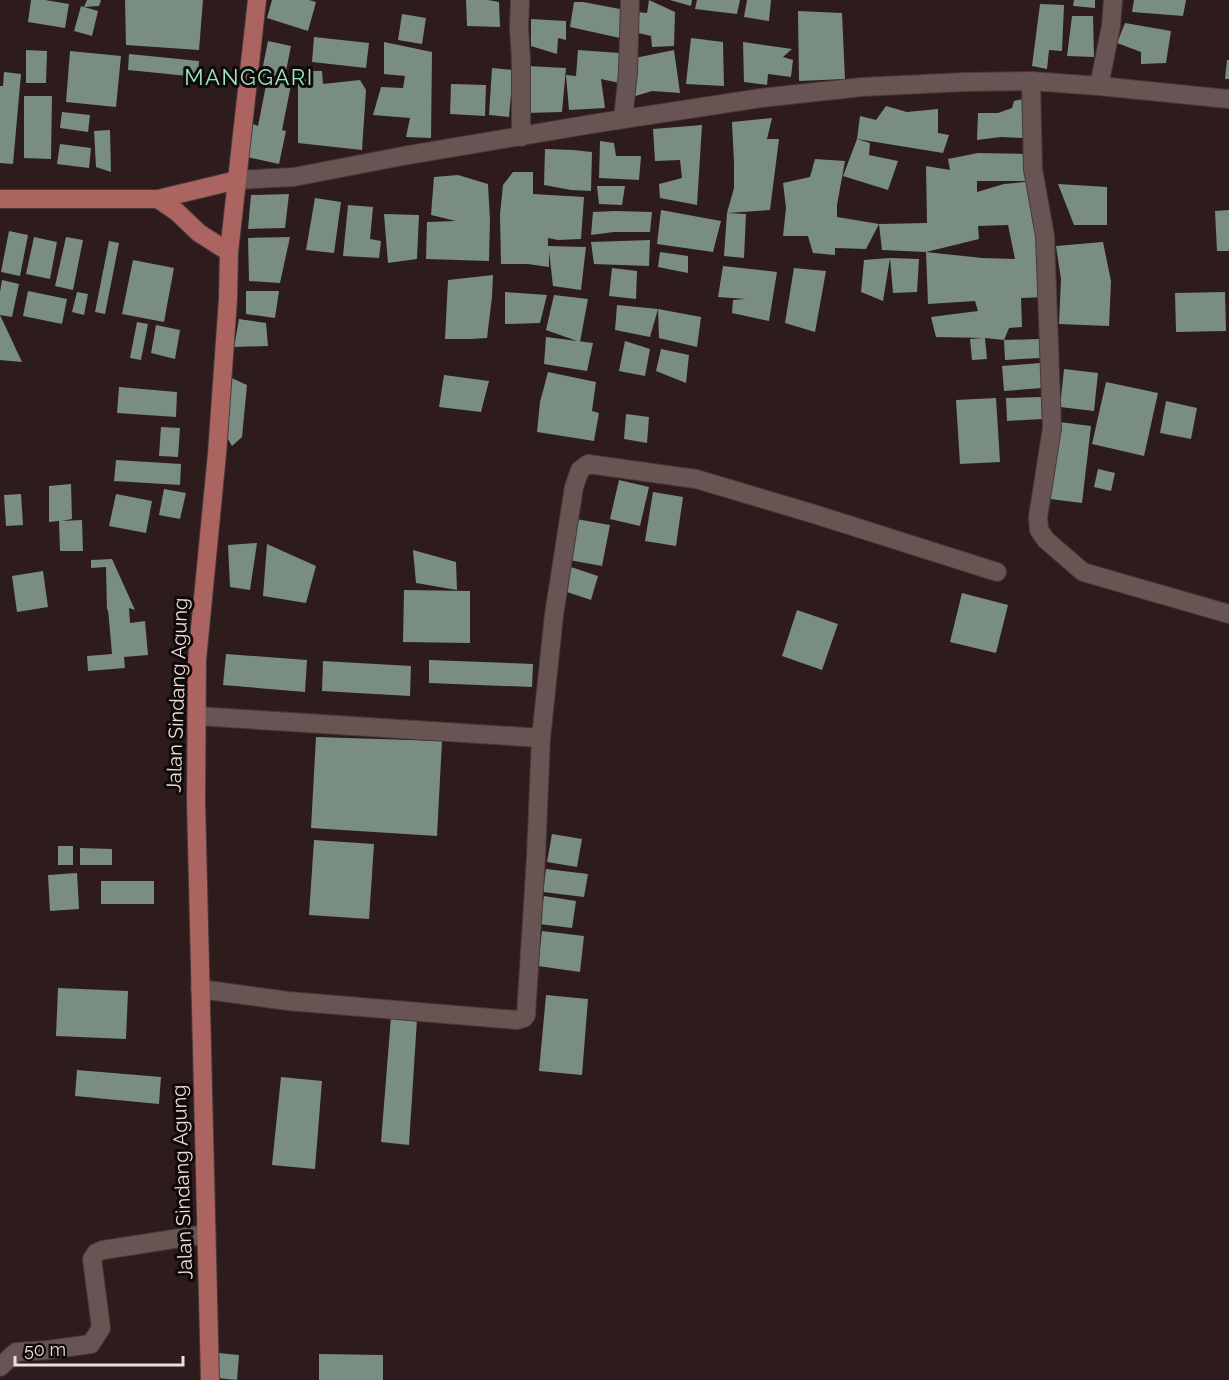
<svg xmlns="http://www.w3.org/2000/svg" width="1229" height="1380" viewBox="0 0 1229 1380" font-family="Raleway,sans-serif">
<rect width="100%" height="100%" fill="#2d1c1b"/>
<g fill="#798d83" fill-rule="evenodd">
<path d="M31,0H45L69,4L65,28L28,22Z"/>
<path d="M87,0H101L99,6L84,7L98,11L92,36L74,31L81,6L84,7Z"/>
<path d="M125,0H203L199,50L126,45Z"/>
<path d="M272,0H309L316,2L308,31L267,18Z"/>
<path d="M466,0H488L499,2L500,27L467,26Z"/>
<path d="M649,0L675,12L674,46L652,47L651,36L634,32L637,12L647,13Z"/>
<path d="M670,0H692L691,6Z"/>
<path d="M697,0H740L737,14L695,9Z"/>
<path d="M747,0H771L769,21L744,17Z"/>
<path d="M1074,0H1095V8L1073,6Z"/>
<path d="M1134,0H1186L1183,16L1132,12Z"/>
<path d="M574,2H583L620,9V38L570,27Z"/>
<path d="M1040,4L1064,5L1062,51L1049,50L1047,69L1032,66Z"/>
<path d="M798,11L842,13L845,79L799,81Z"/>
<path d="M402,14L426,18L422,44L398,40Z"/>
<path d="M1072,16H1093L1094,57L1067,56Z"/>
<path d="M531,19L566,21V40L558,38L557,54L531,46Z"/>
<path d="M1125,23L1171,31L1166,63L1141,64V52L1117,43Z"/>
<path d="M314,37L369,43L366,68L312,62Z"/>
<path d="M691,38L723,42L724,86L686,84Z"/>
<path d="M268,41L291,46L284,81L261,76Z"/>
<path d="M384,42L432,52L431,138L406,137L410,118L373,115L381,87L403,88L405,76L384,74Z"/>
<path d="M743,42L792,49L783,57L793,60L791,77L768,74L767,85L744,82Z"/>
<path d="M26,50L47,51L46,83H26Z"/>
<path d="M578,50L620,53L624,84L601,79L605,108L569,110L566,75L576,76Z"/>
<path d="M674,50L680,93L652,91L629,98L630,59Z"/>
<path d="M70,51L121,56L116,107L66,102Z"/>
<path d="M129,54L199,61L198,77L128,70Z"/>
<path d="M1227,60H1229V79H1225Z"/>
<path d="M527,66L566,68L562,112L526,113Z"/>
<path d="M492,68L513,70L509,117L489,115Z"/>
<path d="M298,71H322L323,84L360,80L366,90L362,150L298,143Z"/>
<path d="M4,72L21,74L13,164L0,163V86H3Z"/>
<path d="M267,80L291,85L282,130L286,131L279,164L247,157L253,124L258,126Z"/>
<path d="M451,84L486,85L485,116L450,114Z"/>
<path d="M24,96H52L51,159L24,158Z"/>
<path d="M1023,99L1025,138L1001,137L977,140L978,113H998L1012,108L1014,101Z"/>
<path d="M886,106L907,112L938,109V133L949,135L943,153L857,139L870,143L869,155L898,161L888,190L843,176L857,139L860,116L876,120Z"/>
<path d="M62,112L90,115L88,132L60,128Z"/>
<path d="M772,118L767,139H779L770,210L727,213L746,214L744,258L724,256L727,213L734,188V163L732,122Z"/>
<path d="M702,125L697,205L660,198L659,184L682,178L680,160L655,161L653,129Z"/>
<path d="M110,130L111,172L96,167L94,131Z"/>
<path d="M600,141L614,143L616,156H641L639,180L599,178Z"/>
<path d="M60,144L91,148L89,168L57,164Z"/>
<path d="M545,149L573,150L592,152L591,191L571,190L544,185Z"/>
<path d="M978,153L1024,154L1035,181H977V192L1004,184L1035,181L1047,297L1021,298L1022,327L1009,328L1004,340L985,338L987,359L972,360L970,339L983,338L936,337L931,317L978,311L975,301L928,304L926,252L882,250L879,224L927,223L926,166L950,170L948,159ZM1008,225L1015,259L982,258L926,252L979,239L978,226Z"/>
<path d="M815,159L845,161L837,205V217L879,224L866,249L835,248V255L813,253L808,236H783L786,208L783,183L810,177Z"/>
<path d="M513,172H533V194L584,197L581,239L558,240L548,238V246L586,247L581,290L553,286L549,251V267L528,264H501L500,214L503,185Z"/>
<path d="M458,175L488,184L490,220L489,261L426,259L427,222L456,221L431,215L434,177Z"/>
<path d="M1058,184L1107,187V225H1074Z"/>
<path d="M597,186H625L622,205L599,204Z"/>
<path d="M289,194L285,228L248,229L251,195Z"/>
<path d="M315,198L341,202L334,253L306,250Z"/>
<path d="M348,205L373,207L370,239L381,241L379,258L343,256Z"/>
<path d="M661,210L721,221L713,252L657,244Z"/>
<path d="M1229,210V251H1217L1215,211Z"/>
<path d="M615,211L652,212L650,232H614L591,235L593,212Z"/>
<path d="M384,214L419,215L417,259L388,263Z"/>
<path d="M9,231L28,235L20,276L1,272Z"/>
<path d="M34,237L57,242L50,279L26,274Z"/>
<path d="M66,237L83,240L73,290L55,286Z"/>
<path d="M290,237L280,283L249,281L248,238Z"/>
<path d="M650,240L649,266L594,264L591,242Z"/>
<path d="M109,241L119,243L105,314L95,312Z"/>
<path d="M1103,242L1111,281L1109,326L1059,324L1061,279L1056,246Z"/>
<path d="M660,252L688,256V273L658,267Z"/>
<path d="M890,258L919,259L917,292L893,293L890,258L883,301L861,292L864,260Z"/>
<path d="M133,260L174,268L164,322L122,314Z"/>
<path d="M723,266L777,272L769,321L732,313L733,300L746,299L718,297Z"/>
<path d="M612,268L637,271L636,299L609,296Z"/>
<path d="M794,268L826,271L815,332L785,323Z"/>
<path d="M493,275L492,297L487,338L471,339H445L448,280Z"/>
<path d="M2,280L19,284L12,317L0,315V292Z"/>
<path d="M28,291L67,299L62,324L23,316Z"/>
<path d="M246,291H279L275,318L246,314Z"/>
<path d="M77,292L88,294L84,315L72,312Z"/>
<path d="M505,292L547,295L540,323L505,324Z"/>
<path d="M1225,292L1226,331L1176,332L1175,293Z"/>
<path d="M554,295L588,299L580,342L546,330Z"/>
<path d="M617,305L658,309L650,337L615,330Z"/>
<path d="M658,309L701,317L697,347L659,338Z"/>
<path d="M0,315L22,362L0,360Z"/>
<path d="M239,319L266,323L268,346L234,347Z"/>
<path d="M137,322L148,324L141,360L130,358Z"/>
<path d="M156,325L180,330L175,359L151,353Z"/>
<path d="M546,337L593,343L587,371L544,364Z"/>
<path d="M1039,339L1040,358L1005,360L1004,340Z"/>
<path d="M625,341L650,349L645,376L619,371Z"/>
<path d="M661,349L689,355L686,383L656,371Z"/>
<path d="M1040,363L1042,388L1004,391L1002,366Z"/>
<path d="M1064,369L1098,373L1094,411L1060,407Z"/>
<path d="M548,372L596,382L592,411L599,413L594,441L537,432L540,402Z"/>
<path d="M225,375L247,385L242,437L232,446L221,427Z"/>
<path d="M444,375L489,381L481,412L439,407Z"/>
<path d="M1106,382L1158,393L1144,456L1092,444Z"/>
<path d="M119,387L177,392L176,417L117,413Z"/>
<path d="M1041,397L1042,419L1007,421L1006,398Z"/>
<path d="M996,398L1000,462L960,464L956,400Z"/>
<path d="M1166,401L1197,408L1191,439L1160,433Z"/>
<path d="M626,414L649,417L647,443L624,439Z"/>
<path d="M1059,422L1091,426L1082,503L1050,499Z"/>
<path d="M161,427L180,428L178,457L159,456Z"/>
<path d="M116,460L181,464L180,485L114,481Z"/>
<path d="M1098,469L1115,473L1111,491L1094,487Z"/>
<path d="M619,480L649,487L640,526L610,519Z"/>
<path d="M71,484L72,519L62,521L82,520L83,551H60L59,521L49,522V486Z"/>
<path d="M164,489L186,493L180,519L159,515Z"/>
<path d="M653,492L683,497L676,546L645,541Z"/>
<path d="M21,494L23,525L6,526L4,495Z"/>
<path d="M116,494L152,501L146,533L109,526Z"/>
<path d="M576,519L610,525L602,566L569,560Z"/>
<path d="M257,543L250,590L230,587L228,545Z"/>
<path d="M267,544L316,566L306,603L263,596Z"/>
<path d="M413,550L456,562L457,590L416,583Z"/>
<path d="M112,559L135,610L129,608L130,623L145,621L148,655L124,657L125,668L88,671L87,656L112,654L108,609L107,611L106,567L91,568V560Z"/>
<path d="M568,566L598,576L591,600L561,590Z"/>
<path d="M43,571L48,607L17,612L12,576Z"/>
<path d="M404,590L470,591V643L403,642Z"/>
<path d="M962,593L1008,605L996,653L950,642Z"/>
<path d="M797,610L838,624L822,670L782,656Z"/>
<path d="M226,654L307,660L305,692L223,685Z"/>
<path d="M429,660L533,664L532,687L429,683Z"/>
<path d="M323,661L411,666L410,696L322,691Z"/>
<path d="M316,737L442,741L437,836L311,828Z"/>
<path d="M552,834L582,839L577,867L547,862Z"/>
<path d="M314,840L374,844L369,919L309,915Z"/>
<rect x="58" y="846" width="15" height="19"/>
<path d="M80,848L112,849V865H80Z"/>
<path d="M546,869L588,874L584,897L543,892Z"/>
<path d="M77,873L79,909L50,911L48,875Z"/>
<rect x="101" y="881" width="53" height="23"/>
<path d="M544,896L576,901L572,928L539,924Z"/>
<path d="M542,931L584,936L580,972L538,966Z"/>
<path d="M58,988L128,991L126,1039L56,1036Z"/>
<path d="M546,995L588,999L582,1075L539,1071Z"/>
<path d="M391,1017L417,1019L409,1145L381,1142Z"/>
<path d="M77,1070L161,1077L159,1104L75,1096Z"/>
<path d="M281,1077L322,1081L315,1169L272,1165Z"/>
<path d="M219,1353L239,1355L237,1380L217,1378Z"/>
<path d="M319,1354L383,1355V1380H319Z"/>
</g>
<g fill="none" stroke-linecap="round" stroke-linejoin="round">
<defs>
<g id="minor">
<path d="M520,0L519,28L521,61V137"/>
<path d="M1031,81L1033,169L1045,236L1052,428L1038,517L1039,530L1046,540L1083,572L1229,614"/>
<path d="M1099,86L1111,26L1113,0"/>
<path d="M623,119L628,72L630,0"/>
<path d="M237,180L294,177L408,155L598,123L761,98L862,87L964,82L1031,81L1099,86L1229,99"/>
<path d="M197,716L541,738"/>
<path d="M200,989L288,1001L517,1020L524,1018L526,1015L536,857L541,738L554,615L574,487L580,470L588,464L696,479L814,514L997,572"/>
<path d="M0,1367L16,1352L48,1350L91,1344L101,1328L92,1259L96,1253L103,1250L206,1234"/>
</g>
<g id="major">
<path d="M0,199H158L237,180"/>
<path d="M158,199L177,212L199,233L229,252"/>
<path d="M210,1380L196,801L197,660L217,454L228,299L229,252L257,0"/>
</g>
</defs>
<use href="#minor" stroke="#483a3a" stroke-width="20"/>
<use href="#major" stroke="#483a3a" stroke-width="20"/>
<use href="#minor" stroke="#685452" stroke-width="18"/>
<use href="#major" stroke="#ac6460" stroke-width="18"/>
</g>
<g text-anchor="middle" dominant-baseline="central" stroke-width="6" stroke-linejoin="round" paint-order="stroke">
<g font-size="20" fill="#ebdedd" stroke="#100908">
<text transform="translate(177 695) rotate(-88)">Jalan Sindang Agung</text>
<text transform="translate(182 1182) rotate(-92)">Jalan Sindang Agung</text>
</g>
<g font-size="22" letter-spacing="1.5" fill="#94ebc6" stroke="#100908">
<text x="249" y="77">MANGGARI</text>
</g>
</g>
<path d="M15 1356v9h168v-9" fill="none" stroke="#ebdedd" stroke-width="3"/>
<text x="24" y="1356" font-size="18" fill="#ebdedd" stroke="#100908" stroke-width="4.5" paint-order="stroke">50 m</text>
</svg>
